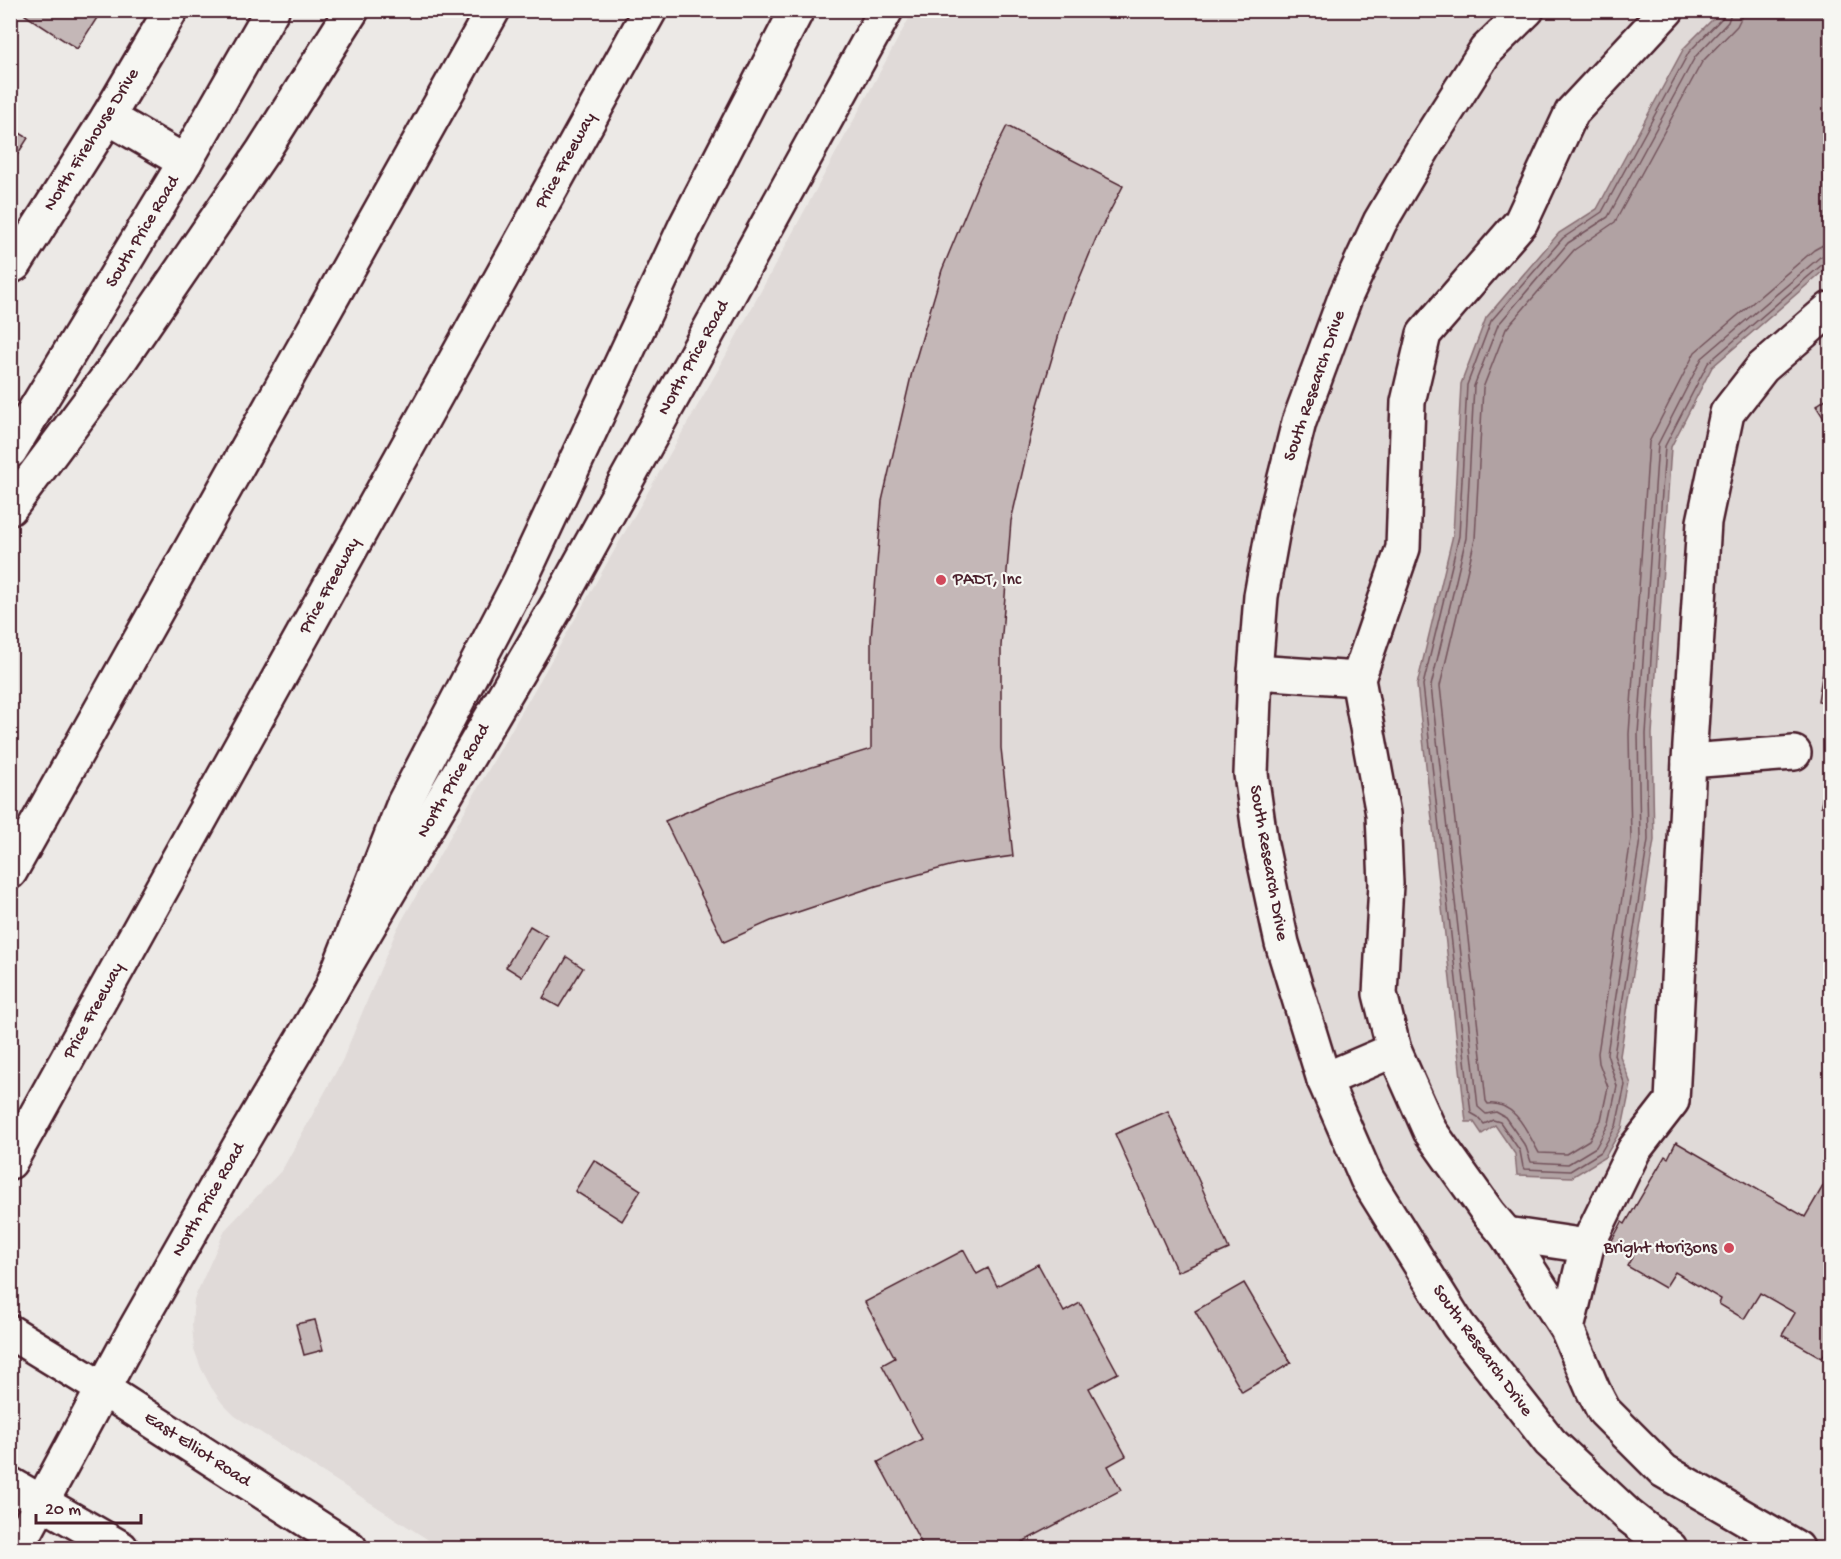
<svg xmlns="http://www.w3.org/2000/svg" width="1841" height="1559" viewBox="0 0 1841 1559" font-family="'Gochi Hand',sans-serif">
<rect width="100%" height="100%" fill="#ece9e6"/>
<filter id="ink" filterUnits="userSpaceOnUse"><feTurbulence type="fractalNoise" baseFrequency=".0167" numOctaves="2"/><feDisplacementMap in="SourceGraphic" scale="12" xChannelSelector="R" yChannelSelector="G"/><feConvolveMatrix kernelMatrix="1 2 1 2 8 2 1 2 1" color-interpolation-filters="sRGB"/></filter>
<g filter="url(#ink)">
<path fill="#e0dad8" d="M913,11H1830V1548H441L235,1416L222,1403L211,1387L201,1368L194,1349L192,1325L194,1299L225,1230L282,1170L342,1061L397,929L718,370Z"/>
<path fill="#b1a2a3" stroke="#886e73" stroke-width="1.5" d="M1721,11H1830V265L1712,367L1671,447L1652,734L1654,840L1620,1056L1631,1084L1622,1128L1605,1157L1572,1177L1517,1175L1515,1154L1495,1125L1482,1134L1474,1122H1466L1417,685L1453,535L1461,384L1486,318L1559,233L1597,209L1684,48Z"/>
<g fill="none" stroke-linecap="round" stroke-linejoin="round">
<g stroke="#73535b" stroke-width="1.5">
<path d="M1725,10L1723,17L1689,52L1602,212L1563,238L1491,321L1467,385L1459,536L1423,685L1471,1113L1478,1117L1484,1124L1493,1120L1500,1122L1520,1151L1523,1167L1524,1169L1570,1171L1601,1152L1616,1126L1625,1085L1614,1055L1648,840L1646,734L1665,446L1708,363L1824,263L1830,261"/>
<path d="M1732,10L1728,22L1695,57L1608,217L1568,243L1498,325L1474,386L1466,538L1431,686L1478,1107L1486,1114L1496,1112L1505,1117L1526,1147L1531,1162L1568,1164L1596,1147L1609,1123L1617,1086L1607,1054L1640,839L1638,734L1658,444L1702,358L1820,257L1830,254"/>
<path d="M1741,10V18L1737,26L1702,62L1615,222L1574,250L1506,329L1483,388L1475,539L1440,686L1486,1101L1488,1104C1516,1101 1528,1134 1539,1153L1566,1154L1589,1140L1601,1120L1608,1087L1599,1063L1598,1053L1631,839L1629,734L1649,442L1695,352L1814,250L1823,245H1830"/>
</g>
</g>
<g fill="#c4b7b7" stroke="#4a1f2b" stroke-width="1.5">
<path d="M28,10H102L77,49L25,15Z"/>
<path d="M1007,126L1123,186L1097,236L1065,314L1038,405L1011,521L1001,646V748L1013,856L957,864L876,886L771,921L724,942L665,821L720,798L786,775L871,749V639L882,501L912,372L942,270L979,181Z"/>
<path d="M10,127L28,138L10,166Z"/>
<path d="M1830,396V428L1816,406Z"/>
<path d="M1827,647H1830V703L1818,701Z"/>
<path d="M1830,751V807L1821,806Z"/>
<path d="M530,926L547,936L522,977L506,967Z"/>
<path d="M567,957L583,968L559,1007L543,998Z"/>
<path d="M1168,1111L1229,1249L1177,1272L1115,1134Z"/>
<path d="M1676,1142L1805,1217L1830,1174V1343L1822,1358L1782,1335L1795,1313L1760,1293L1744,1319L1719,1304L1721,1299L1675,1272L1665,1288L1627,1266L1635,1252L1621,1244L1616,1251L1609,1246L1622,1222L1625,1224L1665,1156L1668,1158Z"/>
<path d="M594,1160L641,1190L622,1221L575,1191Z"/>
<path d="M964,1250L977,1274L988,1268L997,1286L1038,1264L1064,1312L1080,1303L1118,1373L1089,1388L1126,1456L1108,1466L1121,1490L1011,1548H961L958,1544L950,1548H924L878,1462L922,1439L882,1365L895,1358L865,1302Z"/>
<path d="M1244,1283L1291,1363L1242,1392L1195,1311Z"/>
<path d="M315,1320L323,1350L304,1355L296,1324Z"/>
</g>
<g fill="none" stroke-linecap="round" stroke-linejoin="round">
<defs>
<g id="street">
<path d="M1527,10L1486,50L1426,144L1380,222L1346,295L1299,422L1276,513L1261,596L1255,672L1251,774L1261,845L1282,943L1324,1080L1367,1179L1458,1325L1550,1442L1629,1516L1670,1548"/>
<path d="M1667,10L1572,112L1521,222L1424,334L1408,402L1403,548L1358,679L1383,814L1386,884L1380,994L1394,1050L1430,1131L1489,1214L1506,1234L1567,1329L1593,1390L1604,1411L1664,1471L1797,1548"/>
<path d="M108,117L185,162"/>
<path d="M10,267L15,264L108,117L171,10"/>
<path d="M1255,672L1358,679"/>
<path d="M1689,761L1794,753"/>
<path d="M1324,1080L1394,1050"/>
<path d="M1506,1234L1587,1246L1634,1150L1672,1101L1689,761L1704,522L1727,413L1762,368L1830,309"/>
<path d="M1567,1329L1587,1246"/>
</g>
<g id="secondary">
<path d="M10,451L185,162L272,10"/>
<path d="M10,1332L103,1389L350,1548"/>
<path d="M10,1484L121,1548"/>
<path d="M17,1548L133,1333L243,1140L558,604L886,10"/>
</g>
<g id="highway">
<path d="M10,508L116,366L263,151L352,10"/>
<path d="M10,872L493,10"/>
<path d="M330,992L404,803L519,583L686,225L797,10"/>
<path d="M10,1162L650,10"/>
</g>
</defs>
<use href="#street" stroke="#4a1f2b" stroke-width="38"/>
<use href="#secondary" stroke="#4a1f2b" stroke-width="38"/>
<use href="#highway" stroke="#4a1f2b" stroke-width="38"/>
<use href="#street" stroke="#f6f6f2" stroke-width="33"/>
<use href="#secondary" stroke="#f6f6f2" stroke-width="33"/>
<use href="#highway" stroke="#f6f6f2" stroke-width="33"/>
</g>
</g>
<g fill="#d1495b" stroke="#f6f6f2" stroke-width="2">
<circle cx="941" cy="580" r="6"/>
<circle cx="1729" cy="1248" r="6"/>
</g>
<g text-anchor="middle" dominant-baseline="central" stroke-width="4.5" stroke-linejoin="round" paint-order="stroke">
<g font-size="18" fill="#4a1f2b" stroke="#f6f6f2">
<text transform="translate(92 140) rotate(-58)">North Firehouse Drive</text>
<text transform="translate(566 161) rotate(-61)">Price Freeway</text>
<text transform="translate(143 232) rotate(-59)">South Price Road</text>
<text transform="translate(694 358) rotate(-61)">North Price Road</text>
<text transform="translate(1315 386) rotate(-71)">South Research Drive</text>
<text transform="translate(330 586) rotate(-61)">Price Freeway</text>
<text transform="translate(454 781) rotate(-60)">North Price Road</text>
<text transform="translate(1268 863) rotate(80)">South Research Drive</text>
<text transform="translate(94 1011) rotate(-61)">Price Freeway</text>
<text transform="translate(209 1200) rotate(-60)">North Price Road</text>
<text transform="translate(1482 1351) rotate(54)">South Research Drive</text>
<text transform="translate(197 1450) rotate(33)">East Elliot Road</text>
</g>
<g font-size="18" fill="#4a1f2b" stroke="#f6f6f2" text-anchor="start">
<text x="953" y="580">PADT, Inc</text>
<text x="1717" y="1248" text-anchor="end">Bright Horizons</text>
</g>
</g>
<rect width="1841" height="1559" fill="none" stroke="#f6f6f2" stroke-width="36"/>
<rect x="18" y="18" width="1805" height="1523" fill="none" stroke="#4a1f2b" stroke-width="2" filter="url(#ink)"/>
<path d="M36 1514v9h105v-9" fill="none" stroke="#4a1f2b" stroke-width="3"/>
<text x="45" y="1514" font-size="18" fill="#4a1f2b" stroke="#f6f6f2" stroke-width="4.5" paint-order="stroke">20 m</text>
</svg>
